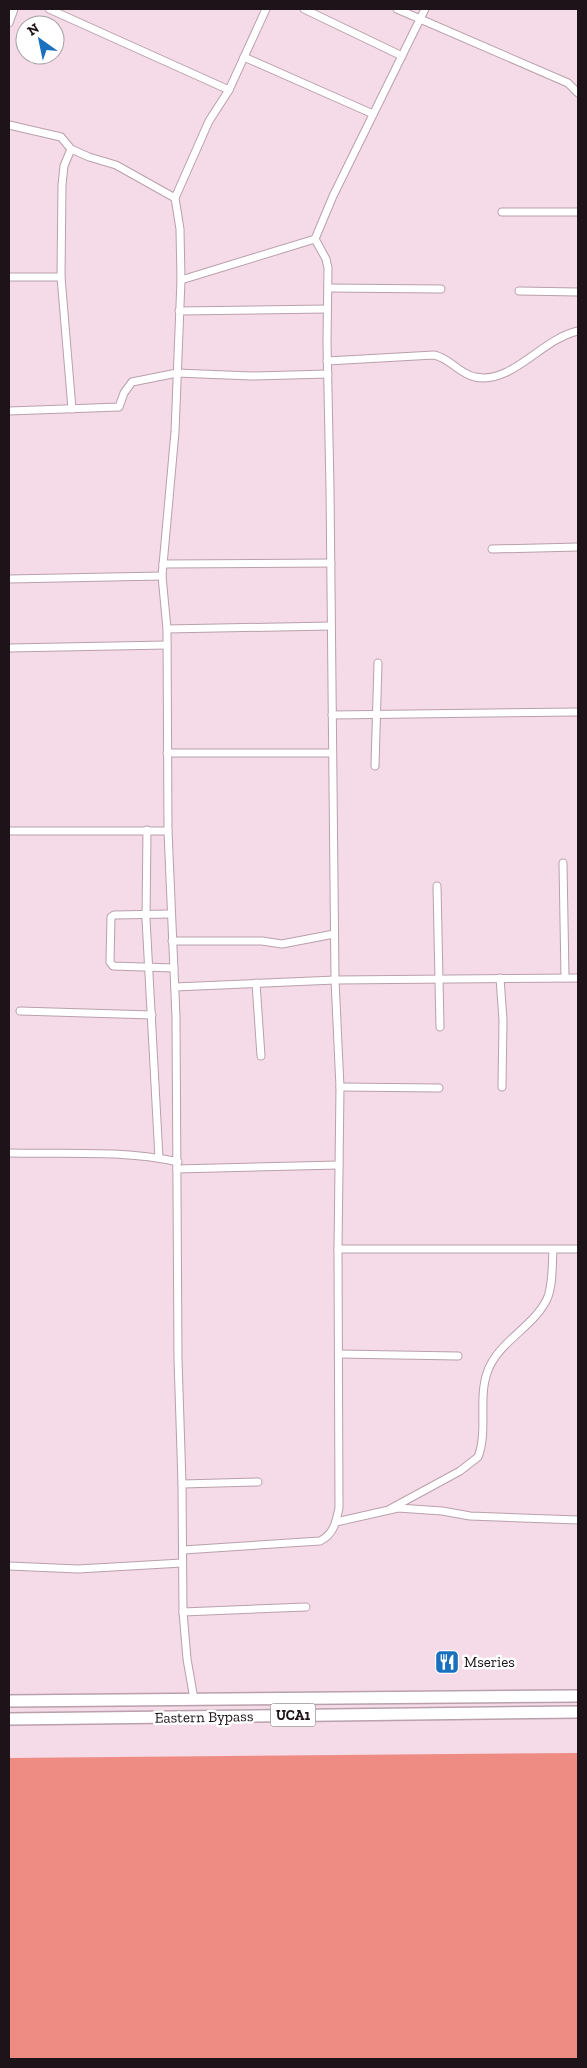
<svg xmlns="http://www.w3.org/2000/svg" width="587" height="2068" viewBox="0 0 587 2068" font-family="'Zilla Slab',serif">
<rect width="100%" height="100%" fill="#f5dae7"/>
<path fill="#ee8b83" d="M578,1753V2059H9V1758Z"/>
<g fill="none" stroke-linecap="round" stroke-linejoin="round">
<defs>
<g id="minor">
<path d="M49,9L229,90"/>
<path d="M304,9L402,56"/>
<path d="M397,9L568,83L578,93"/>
<path d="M9,23L14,9"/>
<path d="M244,57L373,114"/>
<path d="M9,125L61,137L71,149L89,157L116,165L175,198"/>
<path d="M71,149L64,166L62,185L61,277L72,409"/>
<path d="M502,212H578"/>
<path d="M9,277H61"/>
<path d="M181,280L315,239L333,196L425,9"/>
<path d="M328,288L441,289"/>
<path d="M519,291L578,292"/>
<path d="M179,311L327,309"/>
<path d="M327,361L434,355C450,358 459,374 475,377C512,385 541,339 578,331"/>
<path d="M9,411L119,407L124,393L132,382L177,373L251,376L328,374"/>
<path d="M492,549L578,547"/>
<path d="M163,564L331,563"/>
<path d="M9,579L162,576"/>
<path d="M167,629L331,626"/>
<path d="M9,648L167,645"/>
<path d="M332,715L578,712"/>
<path d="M167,753H332"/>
<path d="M375,766L378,663"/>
<path d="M147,830L146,919L159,1158"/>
<path d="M9,831H168"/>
<path d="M563,863L565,978"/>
<path d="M437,886L440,1027"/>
<path d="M171,914L114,915L111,917L110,962L113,966L174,968"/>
<path d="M172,941H262L282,944L334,934"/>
<path d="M500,978L503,1020L502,1087"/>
<path d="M256,983L261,1056"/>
<path d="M175,987L335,980L578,978"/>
<path d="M20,1011L152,1015"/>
<path d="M340,1087L439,1088"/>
<path d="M11,1153C66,1154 124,1150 178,1162"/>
<path d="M177,1169L339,1165"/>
<path d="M338,1249H578"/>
<path d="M339,1354L458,1356"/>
<path d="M182,1484L258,1482"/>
<path d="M390,1509L460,1471L478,1457C488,1432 478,1399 487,1373C497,1342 533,1328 547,1299C553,1286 552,1265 553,1250"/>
<path d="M336,1522L398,1508L442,1511L470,1516L578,1520"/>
<path d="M183,1550L320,1541C334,1534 336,1522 339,1508L338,1249L340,1087L335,980L330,488L327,342L328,268L326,259L315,239"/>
<path d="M9,1566L78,1569L182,1563"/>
<path d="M183,1612L306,1607"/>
<path d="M194,1699L187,1659L183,1612L182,1484L178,1359L176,1017L168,831L167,629L162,576L175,432L181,280L180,229L175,198L209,121L229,90L266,9"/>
</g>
<g id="primary">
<path d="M9,1701L578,1696"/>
<path d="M9,1719L578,1712"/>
</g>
</defs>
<use href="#minor" stroke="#b9a0ac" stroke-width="9"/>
<use href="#primary" stroke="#b9a0ac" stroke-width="14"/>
<use href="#minor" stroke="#fff" stroke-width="7"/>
<use href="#primary" stroke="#fff" stroke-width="11"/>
</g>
<defs>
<symbol id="restaurant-square" viewBox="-11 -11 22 22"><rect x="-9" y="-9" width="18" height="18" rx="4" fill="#1970be" stroke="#fff"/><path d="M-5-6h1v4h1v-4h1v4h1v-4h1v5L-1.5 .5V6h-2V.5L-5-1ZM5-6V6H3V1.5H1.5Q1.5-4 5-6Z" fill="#fff"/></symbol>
</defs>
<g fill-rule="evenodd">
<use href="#restaurant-square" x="433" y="1648" width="28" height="28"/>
</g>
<g text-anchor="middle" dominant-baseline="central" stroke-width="5" stroke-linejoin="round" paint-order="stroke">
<rect fill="#fff" stroke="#615a5d" stroke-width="1" x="270.5" y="1703.5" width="45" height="23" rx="4"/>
<g font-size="14" font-weight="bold" fill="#1d1318">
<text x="293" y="1715">UCA1</text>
</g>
<g font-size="15" fill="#1d1318" stroke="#fff" text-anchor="start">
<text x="464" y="1662">Mseries</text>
</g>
<g font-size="15" fill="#1d1318" stroke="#fff">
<text transform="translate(204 1717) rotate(-1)">Eastern Bypass</text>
</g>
</g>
<rect width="587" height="2068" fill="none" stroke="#1d1318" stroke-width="20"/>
<g transform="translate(40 40) rotate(327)"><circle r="24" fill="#ffffff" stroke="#a5a1a3"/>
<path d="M0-4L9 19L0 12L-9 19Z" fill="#1970be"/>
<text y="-8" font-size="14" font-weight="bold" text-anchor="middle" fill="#1d1318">N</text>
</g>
</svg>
